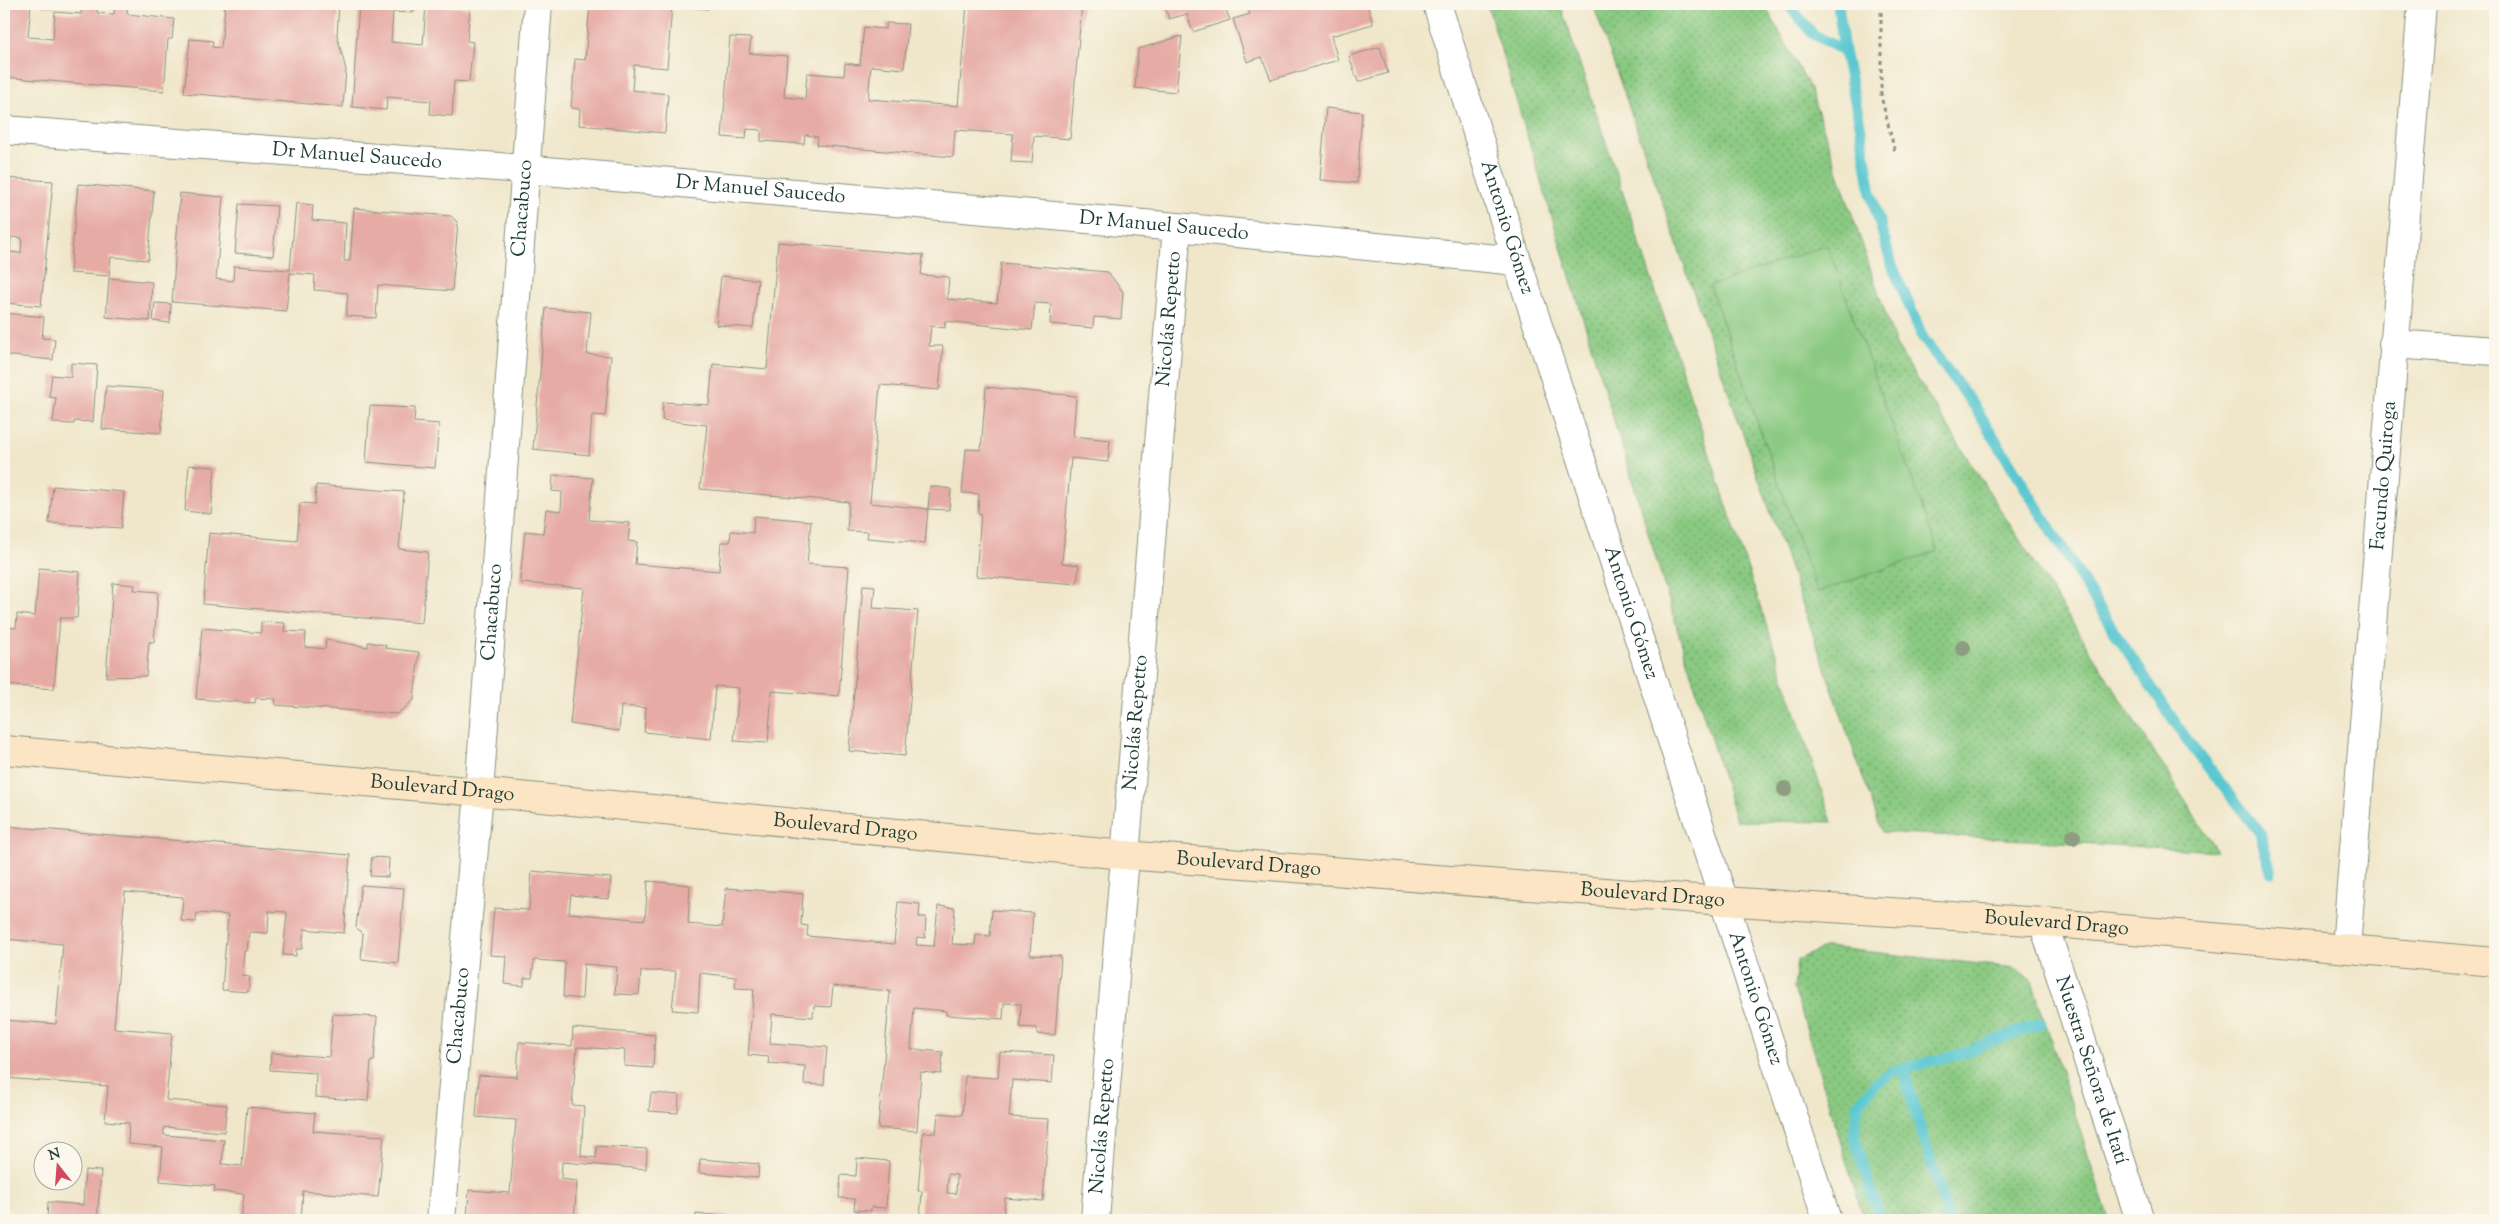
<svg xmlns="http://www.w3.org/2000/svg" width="2499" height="1224" viewBox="0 0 2499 1224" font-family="'Sorts Mill Goudy',serif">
<defs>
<pattern id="grass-dots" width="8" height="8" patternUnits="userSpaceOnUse" patternTransform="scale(1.25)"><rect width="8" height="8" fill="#89c981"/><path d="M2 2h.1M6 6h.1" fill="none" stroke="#6fa46a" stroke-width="1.8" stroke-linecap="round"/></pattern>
</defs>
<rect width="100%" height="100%" fill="#fbf7ec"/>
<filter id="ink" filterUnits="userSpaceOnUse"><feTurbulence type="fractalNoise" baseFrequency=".02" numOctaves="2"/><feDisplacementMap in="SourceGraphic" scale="10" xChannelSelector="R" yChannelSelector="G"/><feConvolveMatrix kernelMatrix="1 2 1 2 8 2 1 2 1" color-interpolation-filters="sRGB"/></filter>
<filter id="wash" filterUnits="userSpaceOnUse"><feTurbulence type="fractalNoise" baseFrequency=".0096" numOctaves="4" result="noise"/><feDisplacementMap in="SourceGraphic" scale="20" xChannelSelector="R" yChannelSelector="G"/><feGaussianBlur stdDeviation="1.12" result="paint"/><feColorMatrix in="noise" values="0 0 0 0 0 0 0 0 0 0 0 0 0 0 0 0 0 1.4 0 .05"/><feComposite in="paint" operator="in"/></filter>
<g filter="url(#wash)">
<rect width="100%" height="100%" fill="#f0e7cb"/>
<g fill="url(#grass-dots)" stroke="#54835a">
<path d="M1487,4H1560L1832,822L1736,821Z"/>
<path d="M1593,4H1764L1809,86L1896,345L2217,851L1882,832Z"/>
<path d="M1826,947L2016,968L2032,981L2109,1220H1864L1794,988L1797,960Z"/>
</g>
<path fill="#89c981" stroke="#54835a" d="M1827,245L1938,551L1817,592L1710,286Z"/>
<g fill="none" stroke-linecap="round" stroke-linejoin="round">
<g stroke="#5ac7d0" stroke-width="11">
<path d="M1788,4L1813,34L1844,51"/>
<path d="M1838,4L1844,51L1860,124L1871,194L1892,265L1923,338L1975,407L2112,628L2189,743L2260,833L2271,872"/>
<path d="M1905,1068L1908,1088L1949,1220"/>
<path d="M1880,1220L1854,1136L1858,1104L1877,1082L1893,1071L1957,1055L2041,1023"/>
</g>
</g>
<g id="blocks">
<g fill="#e6aba5" fill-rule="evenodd">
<path d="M4,4H31L28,37L53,39L55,12L81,14L82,4H98L97,13L114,14L115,4H128L127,14L174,19L172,39H168L164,91L4,77Z"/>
<path d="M42,4H56V7L41,6Z"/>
<path d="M225,4H339L337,35L346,70L343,107L184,93L190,39L213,41L212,47L221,48Z"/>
<path d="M359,4H414L413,13L393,12L391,42L423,45L426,5L470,8L467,41L473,42L469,82L454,81L452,116L430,114L431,101L387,97L386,110L352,107Z"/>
<path d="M590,4L665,6V4H709L708,9L672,6L667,68L634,65L632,90L668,94L665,133L579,125L580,109L571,108L575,59L585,60Z"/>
<path d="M967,4H1082L1070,139L1034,136L1032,163L1011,162L1013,134L955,130L953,157L817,145L818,137L805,135L804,144L761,141V130L747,129L746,139L722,137L730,37L751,38L749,53L787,56L784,97L805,99L807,73L844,76L845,63L860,65L864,27L886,29V23L908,24L904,69L871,66L868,99L958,106Z"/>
<path d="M1164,4H1224L1230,20L1193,32L1187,14L1169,19Z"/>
<path d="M1247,4H1367L1373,24L1331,36L1338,60L1271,80L1262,57L1247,62L1233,19L1250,14Z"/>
<path d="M1182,36L1176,92L1135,88L1138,49Z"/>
<path d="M1380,47L1388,73L1358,82L1349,56Z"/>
<path d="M1326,108L1362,112L1357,183L1320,180Z"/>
<path d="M4,178L53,181L41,306L4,303ZM11,237L22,238L21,253L10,252Z"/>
<path d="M78,184L154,191L148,260L111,257L109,276L70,273Z"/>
<path d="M180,193L223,197L216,279L233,281L234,266L290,270L296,203L313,205L312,220L346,223L344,261H350L354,208L451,216L458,223L452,291L378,285L376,318L346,316L348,293L314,290L315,275L290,273L286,311L172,302Z"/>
<path d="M239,204L277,206L273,256L235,253Z"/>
<path d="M778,242L923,255L921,275L949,277L947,299L997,303L1001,263L1108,272L1123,292L1121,319L1094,317L1093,328L1050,324L1051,304L1035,303L1032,330L945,321V328L931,326L929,346H943L939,390L880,385L870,503L928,509L925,543L867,538L868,532L847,531L849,502L700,489L707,425L662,420L663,402L709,405L713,364L767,369Z"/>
<path d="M721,276L758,280L753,328L716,325Z"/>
<path d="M109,278L152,282L150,321L106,317Z"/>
<path d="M155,303L171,304L170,323L153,321Z"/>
<path d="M546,308L591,312L587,354L611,356L605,416L592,415L589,455L533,449Z"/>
<path d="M4,313L44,317L42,338L55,339L53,360L4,355Z"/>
<path d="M71,363L97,365L93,422L74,421V424L53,423L56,398L49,397L52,375L71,377Z"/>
<path d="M106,386L164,390L161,433L102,429Z"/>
<path d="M986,387L1076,396L1073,436L1110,440L1108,462L1071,458L1062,563L1079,565L1077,584L976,576L981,513H978L979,494L962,493L966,449L981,450Z"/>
<path d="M370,406L415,408L414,422L439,424L435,468L366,462Z"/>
<path d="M189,465L215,467L211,514L185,511Z"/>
<path d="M553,475L593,478L589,520L630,523L628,541L637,542L635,564L719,571L721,542H730L731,531L753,533L754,516L811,521L807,564L849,567L839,696L772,691L768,743L734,741L739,688L715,686L711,739L644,732L646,708L621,706L619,731L570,724L584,588L521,583L520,579L525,531L543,533L546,509L561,511L562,492L552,491Z"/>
<path d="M316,485L404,492L399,549L428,552L422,623L203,604L209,533L297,541L300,503L315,504Z"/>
<path d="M53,486L124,492L121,528L49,523Z"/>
<path d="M930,486L951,489L949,510L928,509Z"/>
<path d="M39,568L80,572L77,618H60L54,689L4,685V627L16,628L17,614L35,616Z"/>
<path d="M113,583L135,585L134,590L158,592L154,642H149L146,676L106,677Z"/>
<path d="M863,585L875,586L873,608L918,611L905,756L849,751Z"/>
<path d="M261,622L285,623L284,631L306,632L305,647L325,649L326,640L368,647V642L386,645L385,648L419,652L414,700L397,714L275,705L276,699L256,698L255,703L196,699L202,628L261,633Z"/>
<path d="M4,826L350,855L344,933L304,929L302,949H296V956L283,955L287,912L269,911L268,933L249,932L247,951H244L242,976L250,977L248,992L222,990L228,915L197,913L196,922L181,921L183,897L125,892L114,1028L172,1033L166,1100L227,1105L224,1132L164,1127V1135L224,1140L222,1164L242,1166L247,1107L315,1113L313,1131L384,1136L378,1197L303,1191L301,1220H241L244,1194L214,1191L215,1186L160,1181L163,1147L128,1144L129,1123L105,1121L108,1086L4,1078V1020L56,1024L63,944L4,939Z"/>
<path d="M372,857L389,858L388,877L370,876Z"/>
<path d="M532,871L611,878L609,899L571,895L569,913L645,920L648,881L690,885L688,924L722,927L726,888L784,892L803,894L801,925L808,926L807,936L894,944L898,902L920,904L919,917H926L925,938L917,937L916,945L934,946L938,906L955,908L952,944L975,945L976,935L990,936L992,910L1033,913L1030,955L1061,956L1055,1035L1037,1034V1028L1020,1027L1021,1004L1004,1003L1003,1019L946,1015V1011L914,1008L911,1049L943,1052L941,1074L921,1072L917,1131L878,1128L890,991L833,986L831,1007L814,1006L813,1017L772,1014L770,1043L827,1047L824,1085L804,1084L805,1066L768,1063L769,1057L748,1055L754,989L735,988L736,977L700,973L698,1012L672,1010L676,971H641L639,995L615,994L617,967L584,964L582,999L563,997L565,962L534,960L532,978H524V986L504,984L506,956L490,955L494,908L529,910Z"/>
<path d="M361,885L404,888L398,963L361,959L363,934L356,927Z"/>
<path d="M333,1014L377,1017L374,1061H371L368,1101L315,1097L316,1073L270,1070L271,1053L329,1057Z"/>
<path d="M573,1028L655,1035L653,1068L624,1066L625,1050L577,1047L572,1105L584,1106L581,1156L596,1158L597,1146L647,1149L646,1169L562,1162L561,1179L577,1181L574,1220H467L469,1190L510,1193L516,1120L476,1117L479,1075L517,1077L519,1042L572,1046Z"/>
<path d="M1000,1052L1054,1055L1052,1083L1012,1080L1009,1117L1049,1119L1043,1201L1005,1198L1003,1220H920L922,1191H918L923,1132L936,1133L938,1113L962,1115L965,1076L998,1078ZM948,1174L957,1175L956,1194L947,1193Z"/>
<path d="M651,1093L679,1095L678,1113L649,1111Z"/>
<path d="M857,1158L889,1161L886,1208L871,1207V1211L854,1210L855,1199L839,1198L841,1175L856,1176Z"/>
<path d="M700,1159L759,1164L758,1178L699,1173Z"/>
<path d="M85,1170L101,1171L97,1220H47L48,1202L83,1205Z"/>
<path d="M696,1214L755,1218V1220H696Z"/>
</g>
</g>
</g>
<g filter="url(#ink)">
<use href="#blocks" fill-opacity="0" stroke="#889280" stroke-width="1"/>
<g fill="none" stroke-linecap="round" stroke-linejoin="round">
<defs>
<g id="minor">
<path id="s1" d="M1437,4L1517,261L1827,1220"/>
<path id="s2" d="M4,130L524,169L1177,227L1517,261"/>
<path d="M2393,344L2495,351"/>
<path id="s3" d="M2043,922L2140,1220"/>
<path id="s4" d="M2346,948L2422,4"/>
<path id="s5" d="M441,1220L479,792L538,4"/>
<path id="s6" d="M1095,1220L1177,227"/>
</g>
<g id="secondary">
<path id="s7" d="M4,750L479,792L1124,855L1723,901L2043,922L2495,962"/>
</g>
</defs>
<use href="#minor" stroke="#889280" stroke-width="30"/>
<use href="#secondary" stroke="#889280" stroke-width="30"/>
<path stroke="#889280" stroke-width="3" stroke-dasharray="4 4" stroke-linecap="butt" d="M1881,4V96L1895,152"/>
<use href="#minor" stroke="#fff" stroke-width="28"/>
<use href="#secondary" stroke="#fce5c4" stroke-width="28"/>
</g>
<g fill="#8c9d82">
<circle cx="1963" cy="648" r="8"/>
<circle cx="1785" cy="789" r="8"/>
<circle cx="2073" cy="837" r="8"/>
</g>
</g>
<g text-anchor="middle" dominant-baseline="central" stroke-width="4" stroke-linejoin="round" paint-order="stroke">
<g font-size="20" fill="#1f3d34" stroke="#fbf7ec">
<text stroke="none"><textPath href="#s2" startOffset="354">Dr Manuel Saucedo</textPath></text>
<text stroke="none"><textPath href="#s2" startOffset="759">Dr Manuel Saucedo</textPath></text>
<text stroke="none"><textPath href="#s5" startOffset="1015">Chacabuco</textPath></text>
<text stroke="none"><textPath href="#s2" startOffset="1164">Dr Manuel Saucedo</textPath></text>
<text stroke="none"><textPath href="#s1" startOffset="234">Antonio Gómez</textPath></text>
<text stroke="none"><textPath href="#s6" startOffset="904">Nicolás Repetto</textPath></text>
<text stroke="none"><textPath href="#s4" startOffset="474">Facundo Quiroga</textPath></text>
<text stroke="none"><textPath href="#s5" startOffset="610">Chacabuco</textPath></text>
<text stroke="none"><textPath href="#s1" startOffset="639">Antonio Gómez</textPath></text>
<text stroke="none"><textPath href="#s6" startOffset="499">Nicolás Repetto</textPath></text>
<text stroke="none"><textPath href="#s7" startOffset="440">Boulevard Drago</textPath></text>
<text stroke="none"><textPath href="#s7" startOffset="845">Boulevard Drago</textPath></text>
<text stroke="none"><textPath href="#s7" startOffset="1250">Boulevard Drago</textPath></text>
<text stroke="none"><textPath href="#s7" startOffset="1655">Boulevard Drago</textPath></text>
<text stroke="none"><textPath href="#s7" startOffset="2060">Boulevard Drago</textPath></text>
<text stroke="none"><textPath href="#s1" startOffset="1044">Antonio Gómez</textPath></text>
<text stroke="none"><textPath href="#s5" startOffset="205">Chacabuco</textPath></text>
<text stroke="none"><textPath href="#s3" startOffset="156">Nuestra Señora de Itatí</textPath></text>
<text stroke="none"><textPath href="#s6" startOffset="94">Nicolás Repetto</textPath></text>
</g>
</g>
<rect width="2499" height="1224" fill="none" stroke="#fbf7ec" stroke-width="20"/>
<g transform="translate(58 1166) rotate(343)"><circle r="24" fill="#fbf7ec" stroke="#a3ada2"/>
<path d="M0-4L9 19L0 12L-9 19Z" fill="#d1495b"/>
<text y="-8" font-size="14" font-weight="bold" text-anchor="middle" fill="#1f3d34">N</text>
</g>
</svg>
